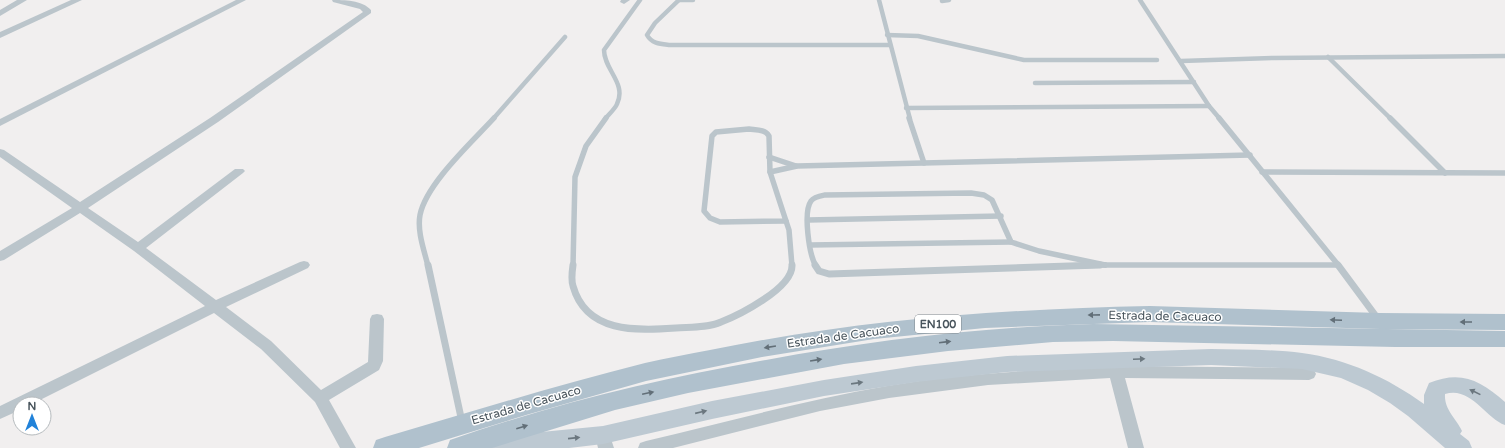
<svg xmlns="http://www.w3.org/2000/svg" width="1505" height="448" viewBox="0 0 1505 448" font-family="'Varela Round',sans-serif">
<rect width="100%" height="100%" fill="#f1efef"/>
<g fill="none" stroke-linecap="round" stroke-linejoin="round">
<g stroke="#bbc5cb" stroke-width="4.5">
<path d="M679,0L655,23L647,35C652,44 661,44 670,45H889"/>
<path d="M679,0H693"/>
<path d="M879,0L910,119"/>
<path d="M1140,0L1209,106L1220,119"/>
<path d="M942,1L949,0"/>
<path d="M887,35L918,36L1024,60H1157"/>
<path d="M1328,57L1391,119"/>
<path d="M1181,61L1273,58L1505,56"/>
<path d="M1035,83L1194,82"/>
<path d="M906,108L1209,106"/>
<path d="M493,119L565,37"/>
<path d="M605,119C609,114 615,109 617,104C627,83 604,70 604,50L640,0"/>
</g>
<g stroke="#bbc5cb" stroke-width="5.5">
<path d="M909,118L924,163"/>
<path d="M1219,118L1339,266"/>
<path d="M1390,118L1445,173"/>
<path d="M749,129C756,130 765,129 769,136L770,172L786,221L720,222L710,218L704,211L712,136L716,132Z"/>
<path d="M769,157L796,166"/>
<path d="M770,172L797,166L1250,155"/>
<path d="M1262,172L1505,173"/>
<path d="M808,220L1001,216"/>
<path d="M786,221L789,230L792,266"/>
<path d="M810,245L1011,242"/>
<path d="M1105,265H1338"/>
<path d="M428,266C424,250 417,231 420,215C426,184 472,142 494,118"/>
<path d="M573,266L575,177L586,146L606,118"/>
<path d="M816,266C809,255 803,212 811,201C814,197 820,196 825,195L971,193L984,195L992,200L1011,242L1039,251L1105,265"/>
<path d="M1069,266L1105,265"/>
</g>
<g stroke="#bbc5cb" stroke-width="7">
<path d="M428,265L462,422"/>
<path d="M573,265C572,272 571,280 573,286C586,333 636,331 676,328C690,327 708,328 721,322C739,315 793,288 792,265"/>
<path d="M815,265L819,271L829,274L1100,265"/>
<path d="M1338,265L1378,319"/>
</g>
<g fill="#bbc5cb" fill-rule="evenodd">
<path d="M17,0H27L0,16V10Z"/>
<path d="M71,0H82L0,38V32Z"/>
<path d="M236,0H246L0,126V119Z"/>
<path d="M332,0C344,0 362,0 371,10V13L218,122L88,208L138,242L235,169H243L245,171L243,173L146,248L216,300L300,262L304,261L308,262L310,265L308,268L226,307L271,341L321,390L368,362L370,319L372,315L377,314L382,315L384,319L383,361L379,370L329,400L356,448H340L315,402L261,349L214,313L32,404H20V410L0,419V406L205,306L134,251L80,213L4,260L0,261V251L72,208L0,157V149L4,150L80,202L210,118L363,12L360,9L333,2Z"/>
<path d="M621,0H630L624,4L620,2Z"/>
<path d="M1116,366L1309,368L1314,370L1316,374L1314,378L1309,380L1125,378L1144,448H1128L1110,378L988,385L889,398L820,411L673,448H638L640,443L646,441C726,422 806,400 887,386C963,373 1040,370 1116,366Z"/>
<path d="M603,428L608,430L614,448H598L595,435L598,430Z"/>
</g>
<path fill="#bdc9d2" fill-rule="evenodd" d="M1211,349C1240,350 1274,349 1302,353C1347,359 1388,378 1424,404V395L1429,383C1461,370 1480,380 1505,402V425C1485,418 1471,386 1445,394C1444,410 1456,418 1462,431L1460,434L1469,441L1472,448H1445L1408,416L1390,403L1368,390L1341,378L1302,369L1211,365L1007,372L916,382L824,396L712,419L603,444L569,448H469L472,441L480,438L603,426L712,401L824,380L916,366L1007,356Z"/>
<g fill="#b0c1cd" fill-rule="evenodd">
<path d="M1150,306L1380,313L1505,314V330L1380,329L1150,322L985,328L874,339L762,357L646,381L526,415L419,448H373L376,440L385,437C471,412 557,385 645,363C666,358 689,354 710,350C857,320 1001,309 1150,306Z"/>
<path d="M1093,324L1505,331V347H1395L1113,341L1053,342L948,351L844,364L688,393L615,410L492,448H447L450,440C553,404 659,379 766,360C874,340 983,327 1093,324Z"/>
</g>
</g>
<defs><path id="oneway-solid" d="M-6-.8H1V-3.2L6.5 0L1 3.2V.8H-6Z"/></defs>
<g fill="#626f78">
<use href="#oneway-solid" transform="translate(1094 315) rotate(179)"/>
<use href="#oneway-solid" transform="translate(1336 320) rotate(-178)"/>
<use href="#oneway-solid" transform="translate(1466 322) rotate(-180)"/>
<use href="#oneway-solid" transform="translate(945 342) rotate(-7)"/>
<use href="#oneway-solid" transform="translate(770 347) rotate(171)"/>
<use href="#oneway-solid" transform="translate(816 360) rotate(-9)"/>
<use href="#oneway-solid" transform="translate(648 393) rotate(-12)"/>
<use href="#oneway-solid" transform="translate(522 427) rotate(-18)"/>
</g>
<g fill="#6b777f">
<use href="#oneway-solid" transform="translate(1139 359) rotate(-2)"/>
<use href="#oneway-solid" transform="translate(857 383) rotate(-8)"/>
<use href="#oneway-solid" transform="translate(1475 392) rotate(-154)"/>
<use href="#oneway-solid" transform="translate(701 412) rotate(-13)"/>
<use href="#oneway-solid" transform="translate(574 438) rotate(-6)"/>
</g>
<g text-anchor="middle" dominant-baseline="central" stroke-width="3" stroke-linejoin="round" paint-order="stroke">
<rect fill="#fff" stroke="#7f878d" stroke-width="1" x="915" y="315" width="46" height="18" rx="3"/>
<g font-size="11" font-weight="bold" fill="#48545c">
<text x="938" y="324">EN100</text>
</g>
<g font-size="12" fill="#48545c" stroke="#fff">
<text transform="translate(1165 316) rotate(1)">Estrada de Cacuaco</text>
<text transform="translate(843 336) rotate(-8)">Estrada de Cacuaco</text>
<text transform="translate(526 405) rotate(-16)">Estrada de Cacuaco</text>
</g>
</g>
<g transform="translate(32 416)"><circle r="19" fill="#ffffff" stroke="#b6bbbe"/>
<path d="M0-3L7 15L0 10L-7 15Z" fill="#2182d9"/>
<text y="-6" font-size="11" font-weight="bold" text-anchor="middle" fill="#48545c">N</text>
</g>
</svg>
